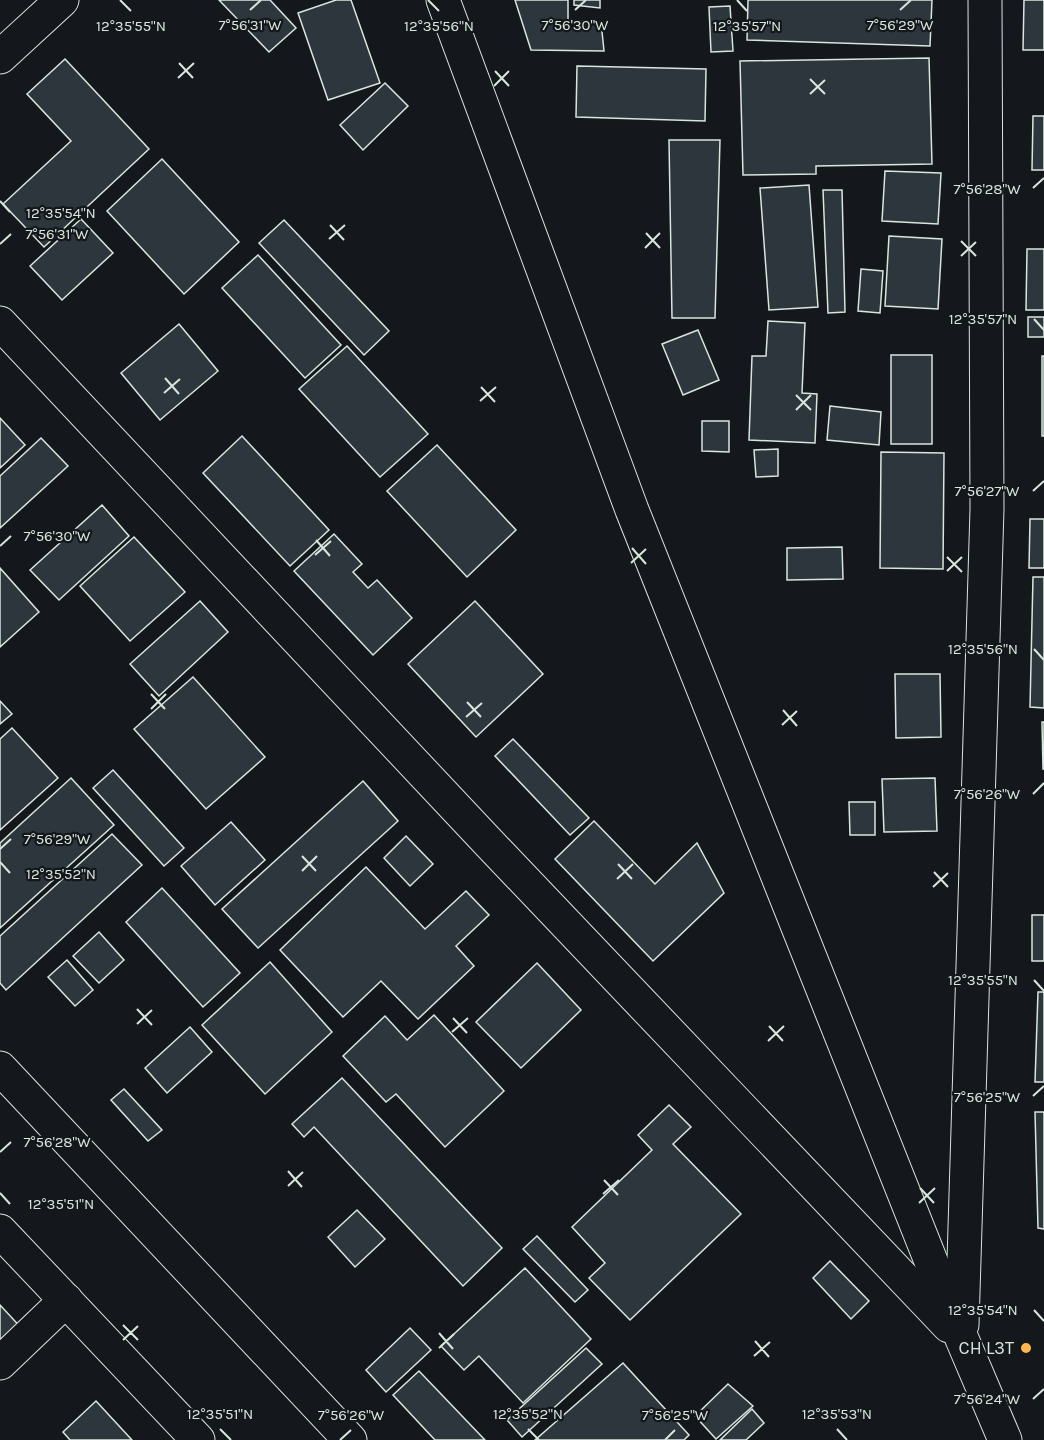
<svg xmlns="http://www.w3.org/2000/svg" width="1044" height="1440" viewBox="0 0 1044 1440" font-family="Karla,sans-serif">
<rect width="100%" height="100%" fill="#14181c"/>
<g fill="#2c363c" stroke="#d8e6dc" stroke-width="1.5">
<path d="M219,0H270L296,28L269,52Z"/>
<path d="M336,0H351L380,83L328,100L298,13Z"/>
<path d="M515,0H568V21L601,22L604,51L531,50Z"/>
<path d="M574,0H600V8L574,5Z"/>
<path d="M748,0H932L930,46L747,40Z"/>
<path d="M1024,0H1044V50H1023Z"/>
<path d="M730,6L733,51L711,52L709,7Z"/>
<path d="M929,58L932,164L816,166V174L743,175L740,61Z"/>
<path d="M65,59L149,149L44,247L3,204L71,141L27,94Z"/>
<path d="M577,66L706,69L705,121L576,117Z"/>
<path d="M385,83L408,106L363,150L340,125Z"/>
<path d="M1033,116H1044V170H1032Z"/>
<path d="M669,140H720L715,318H672Z"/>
<path d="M162,159L239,242L184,294L107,211Z"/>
<path d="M885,171L941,173L938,224L882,221Z"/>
<path d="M809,185L818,307L769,310L760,188Z"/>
<path d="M823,190H842L845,312L828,313Z"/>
<path d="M81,219L113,253L62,300L30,266Z"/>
<path d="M284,220L389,331L364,355L259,243Z"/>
<path d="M889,236L942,239L938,309L885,306Z"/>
<path d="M1027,249H1044V310H1026Z"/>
<path d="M258,255L341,345L305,378L222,288Z"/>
<path d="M861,269L883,271L880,313L858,311Z"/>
<rect x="1028" y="317" width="16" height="20"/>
<path d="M768,321L805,323L802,393L817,394L815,443L749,440L752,356H766Z"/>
<path d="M179,324L218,371L160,420L121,373Z"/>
<path d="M698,330L719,380L683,395L662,344Z"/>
<path d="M347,346L428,434L380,477L299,389Z"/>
<rect x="891" y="355" width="41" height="89"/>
<rect x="1042" y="356" width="2" height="80"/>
<path d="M830,406L881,412L879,445L827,440Z"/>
<path d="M0,418L25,445L0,468Z"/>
<path d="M702,421H729V452L702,451Z"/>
<path d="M242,436L329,530L290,566L203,473Z"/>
<path d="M41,438L68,466L0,528V476Z"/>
<path d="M437,445L516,530L467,577L387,491Z"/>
<path d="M778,449V476L756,477L754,450Z"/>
<path d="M881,452L944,453L943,569L880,568Z"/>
<path d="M102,505L129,536L59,600L30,570Z"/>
<path d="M1030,519H1044V568H1029Z"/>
<path d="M334,534L362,564L353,572L368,588L377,580L412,618L373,655L294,571Z"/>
<path d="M134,537L185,592L130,641L80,586Z"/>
<path d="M842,547L843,579L787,580V548Z"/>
<path d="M0,568L39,612L0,647Z"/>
<path d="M1033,577H1044V708L1030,707Z"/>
<path d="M200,601L228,632L159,696L130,664Z"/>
<path d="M475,601L543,674L476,737L408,664Z"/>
<path d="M895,674H940L941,737L896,738Z"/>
<path d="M193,677L265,757L206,809L134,729Z"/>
<path d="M0,701L12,714L0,724Z"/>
<path d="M1042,722H1044V769H1043Z"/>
<path d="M12,728L58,778L0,830V739Z"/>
<path d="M513,739L589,818L570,835L495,756Z"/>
<path d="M113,770L184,848L164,866L93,788Z"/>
<path d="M71,778L114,825L0,928V843Z"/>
<path d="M935,778L937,831L884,832L882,779Z"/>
<path d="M363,781L398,821L258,948L222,909Z"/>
<path d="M849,802H875V835H850Z"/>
<path d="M594,821L655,884L697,843L724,893L653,961L555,859Z"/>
<path d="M231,822L265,860L215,905L181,866Z"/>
<path d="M112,834L142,865L6,990L0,983V936Z"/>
<path d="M406,836L433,864L410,886L384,858Z"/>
<path d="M366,867L425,929L466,891L489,915L456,946L474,966L418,1019L381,981L343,1017L280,950Z"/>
<path d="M162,888L240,973L203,1007L126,922Z"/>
<rect x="1032" y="915" width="12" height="46"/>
<path d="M99,932L124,960L99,983L73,956Z"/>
<path d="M67,960L93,990L75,1006L48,977Z"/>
<path d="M270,962L332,1032L265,1094L202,1025Z"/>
<path d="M537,963L581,1010L521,1068L476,1022Z"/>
<path d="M1038,992H1044V1082H1035Z"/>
<path d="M434,1015L504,1091L445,1147L396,1094L386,1102L343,1056L385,1016L407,1040Z"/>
<path d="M190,1027L212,1052L167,1093L145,1068Z"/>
<path d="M342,1078L502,1248L463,1286L314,1127L304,1137L292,1124Z"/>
<path d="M124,1089L162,1130L148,1141L111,1100Z"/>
<path d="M669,1105L691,1127L673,1144L741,1214L630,1320L589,1278L605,1263L572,1227L652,1150L638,1135Z"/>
<path d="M1035,1112H1044V1229L1038,1228Z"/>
<path d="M357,1210L385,1239L355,1267L328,1237Z"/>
<path d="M537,1236L588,1290L575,1302L523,1249Z"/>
<path d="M830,1261L869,1301L851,1319L813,1278Z"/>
<path d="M525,1268L591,1339L523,1403L479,1356L464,1370L441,1346Z"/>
<path d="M0,1305L25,1332L0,1355Z"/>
<path d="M410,1328L431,1350L386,1392L366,1370Z"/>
<path d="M586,1348L602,1364L522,1437L507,1420Z"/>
<path d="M623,1363L689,1435L684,1440H535Z"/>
<path d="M419,1371L485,1440H435L393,1395Z"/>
<path d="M728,1384L753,1406L716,1439L695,1416Z"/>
<path d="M96,1401L132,1440H70L63,1432Z"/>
<path d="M752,1409L764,1423L746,1440H720Z"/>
</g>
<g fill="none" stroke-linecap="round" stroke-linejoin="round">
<defs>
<g id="street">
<path d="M443,0L632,510L962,1339L1005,1440"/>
<path d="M0,57L62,0"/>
<path d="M0,323L489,843L949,1326"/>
<path d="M962,1325L987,509L985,0"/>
<path d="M0,1363L66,1300"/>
</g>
<g id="secondary">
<path d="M0,1068L350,1440"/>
<path d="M0,1231L198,1440"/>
</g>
</defs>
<use href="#street" stroke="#d8e6dc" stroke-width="35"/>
<use href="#secondary" stroke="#d8e6dc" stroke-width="35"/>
<use href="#street" stroke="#14181c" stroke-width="33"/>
<use href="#secondary" stroke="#14181c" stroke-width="33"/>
</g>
<path fill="none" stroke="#d8e6dc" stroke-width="2" d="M120,0L131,11M428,0L439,11M737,0L747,11M250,10L261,0M575,10L586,0M900,10L911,0M179,63L193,78M495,71L509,86M178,78L194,63M810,79L825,94M494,86L509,71M810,94L825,80M1033,188L1044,178M0,201L10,212M330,225L344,240M646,233L660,248M329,239L345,225M961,241L976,256M0,244L11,234M645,248L660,233M961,256L976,242M1034,319L1044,330M165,378L179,394M481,387L495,402M164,393L180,379M796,395L811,410M480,401L496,387M796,410L811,395M1033,491L1044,481M316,540L330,556M0,546L11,536M632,548L646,564M315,555L331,541M947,557L962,572M631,563L646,549M947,571L962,557M1034,649L1044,660M151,694L165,709M467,702L481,717M151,709L166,694M783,710L797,726M466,717L482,703M782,725L797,711M1033,794L1044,783M0,849L11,839M302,856L316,871M0,862L10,873M618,864L632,879M302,871L317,856M934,872L948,887M617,879L633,864M933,887L948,873M1034,980L1044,991M137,1009L152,1025M453,1018L467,1033M137,1024L152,1010M769,1026L783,1041M452,1032L468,1018M768,1041L784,1026M1033,1096L1044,1086M0,1152L11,1142M288,1171L302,1187M604,1180L618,1195M288,1186L303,1172M920,1188L934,1203M0,1193L10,1204M603,1194L619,1180M919,1203L935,1188M1034,1310L1044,1321M123,1325L138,1340M439,1333L453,1349M123,1340L138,1326M755,1341L769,1357M439,1348L454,1334M754,1356L770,1342M1033,1399L1044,1389M220,1429L231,1440M528,1429L539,1440M837,1429L847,1440M340,1440L351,1430M665,1440L675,1430"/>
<circle fill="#ffb74d" stroke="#14181c" stroke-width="2" cx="1026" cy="1348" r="6"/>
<g text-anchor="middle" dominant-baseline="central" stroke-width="4.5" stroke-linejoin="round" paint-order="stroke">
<g font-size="18" fill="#d8e6dc" stroke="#14181c" text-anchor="end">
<text x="1014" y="1348">CH L3T</text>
</g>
</g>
<g font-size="15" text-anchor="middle" fill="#d8e6dc" stroke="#14181c" stroke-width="4.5" stroke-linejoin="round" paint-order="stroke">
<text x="250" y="30">7°56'31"W</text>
<text x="575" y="30">7°56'30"W</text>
<text x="900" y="30">7°56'29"W</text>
<text x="131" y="31">12°35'55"N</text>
<text x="439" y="31">12°35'56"N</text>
<text x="747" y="31">12°35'57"N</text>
<text x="987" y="194">7°56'28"W</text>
<text x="61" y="218">12°35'54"N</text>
<text x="57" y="239">7°56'31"W</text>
<text x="983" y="324">12°35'57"N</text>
<text x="987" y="496">7°56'27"W</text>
<text x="57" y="541">7°56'30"W</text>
<text x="983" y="654">12°35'56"N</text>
<text x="987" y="799">7°56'26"W</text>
<text x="57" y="844">7°56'29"W</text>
<text x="61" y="879">12°35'52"N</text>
<text x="983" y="985">12°35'55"N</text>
<text x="987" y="1102">7°56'25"W</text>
<text x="57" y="1147">7°56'28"W</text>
<text x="61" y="1209">12°35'51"N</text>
<text x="983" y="1315">12°35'54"N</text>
<text x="987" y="1404">7°56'24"W</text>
<text x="220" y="1419">12°35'51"N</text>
<text x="528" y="1419">12°35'52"N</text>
<text x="837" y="1419">12°35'53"N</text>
<text x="351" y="1420">7°56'26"W</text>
<text x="675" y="1420">7°56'25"W</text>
</g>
</svg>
